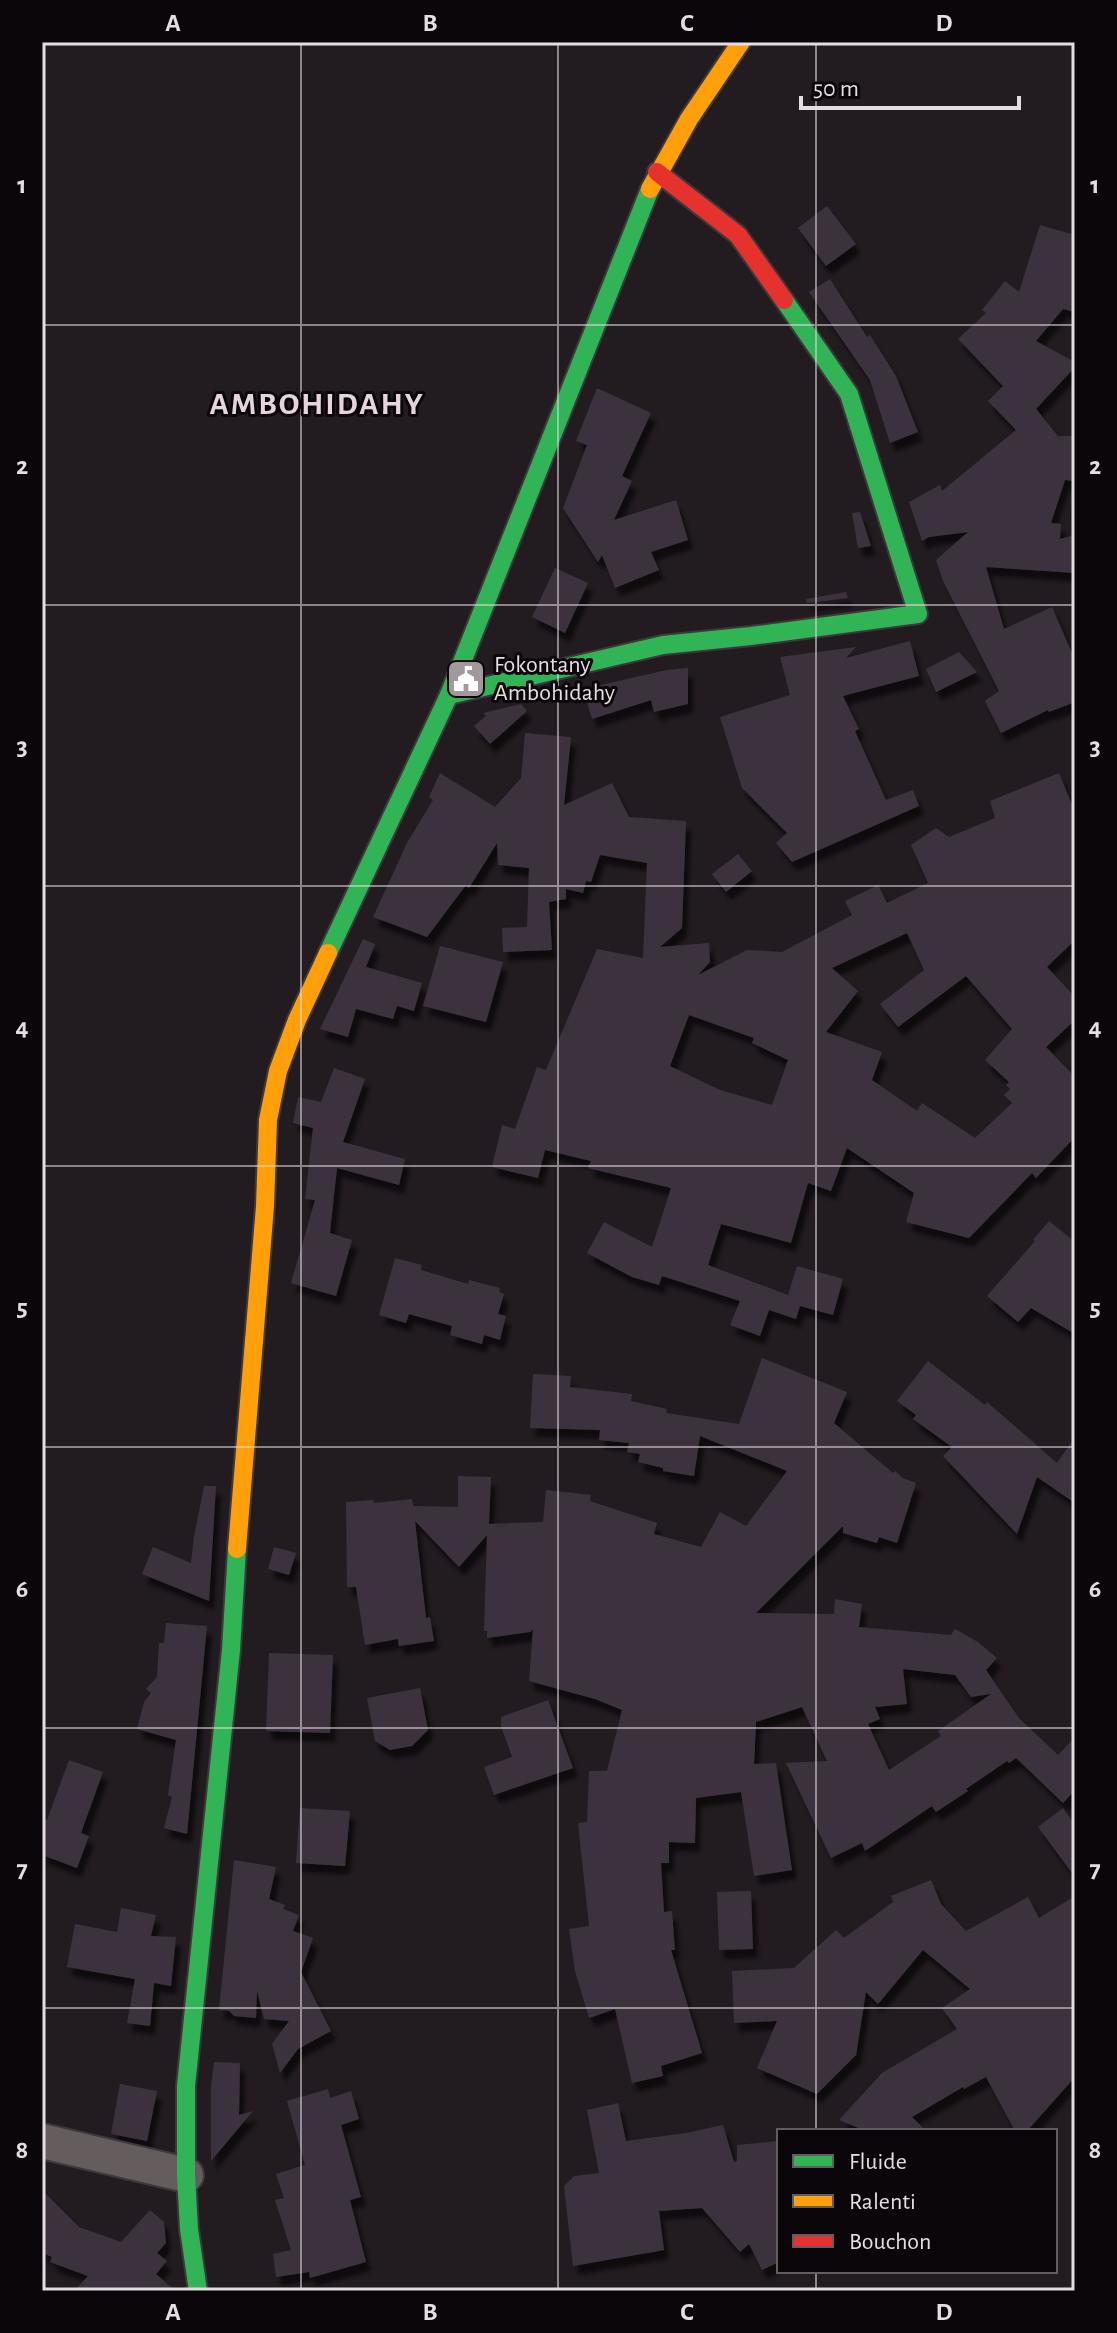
<svg xmlns="http://www.w3.org/2000/svg" width="1117" height="2333" viewBox="0 0 1117 2333" font-family="'Alegreya Sans',sans-serif">
<defs>
<filter id="shadow"><feDropShadow dx="5" dy="9" stdDeviation="2" flood-color="#0009"/></filter>
</defs>
<rect width="100%" height="100%" fill="#221c20"/>
<g fill="#3b333d" fill-rule="evenodd" filter="url(#shadow)">
<path d="M827,206L856,244L826,266L798,228Z"/>
<path d="M1040,225L1075,235V312L1063,309L1036,341L1075,362V367L1036,409L1058,436H1075V481L1065,480L1051,523L1061,524L1060,539L1075,535V573L986,567L1004,629L1052,607L1075,660V702L1049,712L1048,710L1001,733L985,701L999,691L943,581L936,560L968,532L929,537L922,541L909,502L940,485L942,491L1016,430L988,401L1003,386L958,339L986,313L982,310L1005,281L1019,292Z"/>
<path d="M830,279L867,337L870,335L896,376L918,432L890,443L870,380L809,292Z"/>
<path d="M597,388L651,413L622,476L632,481L614,520L676,500L688,540L651,552L659,570L615,588L602,555L598,562L563,508L587,445L576,441Z"/>
<path d="M860,512L871,546L858,548L852,513Z"/>
<path d="M555,568L588,583L565,633L532,617Z"/>
<path d="M846,592L848,598L807,603L806,599Z"/>
<path d="M910,641L919,676L843,696L859,729L855,731L886,800L913,790L919,806L792,862L776,843L787,833L742,788L720,717L790,695L780,657L856,647L846,658Z"/>
<path d="M959,652L977,672L936,692L926,669Z"/>
<path d="M688,668V704L654,712L651,700L592,719L583,689L667,670Z"/>
<path d="M521,704L527,711L490,744L474,726L486,716L483,713Z"/>
<path d="M525,733L571,737L564,805L612,783L629,817L686,821L682,928L660,947L709,943L710,962L698,975L747,950L782,952L852,915L845,901L878,885L887,903L928,883L911,845L936,828L949,837L995,818L990,801L1059,773L1075,812V940L1047,967L1075,997V1020L1046,1047L1075,1077V1137L1036,1178L1032,1173L969,1238L906,1222L914,1193L847,1148L831,1191L808,1183L791,1243L721,1224L708,1265L788,1295L797,1266L843,1279L833,1315L800,1306L796,1319L769,1310L760,1336L730,1325L740,1301L662,1276L659,1285L632,1277L587,1253L604,1222L652,1247L671,1188L588,1168L591,1161L545,1150L538,1178L492,1167L502,1125L515,1129L537,1067L546,1070L597,949L643,958L647,863L600,855L591,882L586,881L583,893L566,889V899L549,902L552,950L503,952L502,928L527,927L529,868L498,865L497,843L469,888L466,885L427,937L373,917L407,843L433,800L429,797L440,773L495,807L521,778ZM907,933L924,970L880,1004L898,1027L966,976L1012,1029L985,1060L1009,1082L1006,1085L1010,1089L1004,1095L1012,1103L975,1138L922,1103L917,1111L872,1080L882,1052L826,1032L858,991L832,968ZM689,1015L754,1038L752,1043L788,1060L772,1105L720,1090L670,1066Z"/>
<path d="M738,854L752,871L726,892L712,874Z"/>
<path d="M363,939L375,944L366,967L422,983L414,1011L397,1006L393,1019L356,1009L348,1037L320,1029Z"/>
<path d="M440,946L503,962L486,1022L423,1006Z"/>
<path d="M334,1068L365,1079L343,1142L405,1159L399,1185L337,1168L330,1233L352,1240L336,1296L291,1283L315,1200L305,1199L313,1128L293,1123L298,1097L321,1102Z"/>
<path d="M1049,1221L1075,1242V1334L1031,1308L1018,1322L987,1296L1035,1241L1033,1240Z"/>
<path d="M395,1258L422,1265L421,1270L468,1284L469,1280L500,1288L499,1292L504,1294L498,1314L506,1316L500,1340L484,1335L482,1344L450,1335L452,1326L409,1314L406,1323L379,1315Z"/>
<path d="M762,1358L847,1392L834,1423L893,1473L895,1471L903,1478L916,1483L897,1543L879,1537L877,1543L843,1533V1526L756,1613L834,1614L835,1599L862,1604L859,1627L951,1635L955,1629L978,1642L997,1658L986,1670L1019,1718L1058,1755L1075,1737V1790L1063,1803L1016,1758L1009,1763L1007,1761L966,1789L968,1791L936,1812L932,1806L865,1851L862,1843L831,1858L786,1763L827,1761L802,1707L756,1722L754,1764L776,1763L792,1870L754,1876L741,1792L696,1798L695,1843L669,1842V1863H661L664,1912L672,1911L675,1950H671L702,2053L661,2066L663,2076L632,2083L615,2009L589,2018L575,1971L569,1929L589,1926L578,1823L587,1822L589,1771H607L622,1710L595,1699L529,1681L533,1629L530,1632L487,1638V1631H484L487,1535L459,1567L415,1521L426,1618L430,1617L434,1641L399,1646L398,1639L365,1645L356,1587H347L346,1502L373,1500L374,1503L412,1499L413,1506L458,1507V1476L491,1477L489,1524L543,1522L546,1490L591,1495L590,1501L657,1523L654,1534L701,1547L720,1512L746,1526L787,1471L700,1436L694,1476L663,1471V1468L638,1462L640,1454L627,1452L629,1443L599,1440L600,1430L530,1428L533,1374L571,1376L570,1387L632,1394L631,1401L667,1409L666,1413L739,1424ZM903,1669L955,1675L971,1697L991,1694L938,1731L941,1736L889,1770L868,1724L880,1719L875,1707L907,1704Z"/>
<path d="M928,1361L985,1405L987,1402L1057,1463L1075,1437V1503L1037,1477L1017,1534L943,1456L952,1447L913,1419L916,1415L897,1401Z"/>
<path d="M204,1486H216L209,1601L142,1574L153,1547L191,1563L194,1537Z"/>
<path d="M274,1547L296,1553L289,1575L268,1569Z"/>
<path d="M166,1623L207,1626L187,1834L164,1828L172,1797L168,1795L176,1740L137,1729L144,1702L151,1693L146,1689L157,1677L159,1643H164Z"/>
<path d="M269,1653L333,1655L330,1733L266,1731Z"/>
<path d="M420,1688L428,1730L412,1746L390,1750L375,1741L367,1698Z"/>
<path d="M548,1700L573,1768L494,1795L484,1767L512,1757L501,1726V1717Z"/>
<path d="M69,1760L103,1772L81,1833L89,1836L77,1868L42,1855V1819L47,1820Z"/>
<path d="M300,1808L350,1811L345,1866L296,1863Z"/>
<path d="M1063,1808L1075,1825V1877L1038,1827Z"/>
<path d="M234,1860L276,1867L269,1899L285,1905L283,1909L299,1915L293,1931L313,1938L301,1972L331,2031L298,2049L280,2073L272,2044L289,2021L264,2019L257,1991L256,2018L234,2016L229,2011L219,2010Z"/>
<path d="M931,1880L941,1904L966,1931L1028,1897L1039,1918L1075,1896V2077L1027,2131H1015L986,2077L964,2089L963,2087L912,2117L926,2131H866L839,2120L882,2073L957,2029L942,2008L970,1989L923,1950L878,2004L866,1992L856,2055L817,2094L757,2068L777,2021L734,2023L732,1971L794,1968L836,1930L844,1938L893,1902L891,1896Z"/>
<path d="M751,1891L753,1949L719,1950L717,1892Z"/>
<path d="M121,1908L156,1915L151,1936L176,1937L171,1986L154,1983L150,2026L127,2023L135,1979L67,1967L75,1924L117,1932Z"/>
<path d="M214,2062L240,2063L239,2115L253,2111L211,2161V2087Z"/>
<path d="M120,2084L157,2091L147,2141L111,2134Z"/>
<path d="M328,2089L330,2098L351,2091L359,2119L341,2125L361,2197L350,2200L366,2262L310,2278L309,2272L276,2277L273,2254L291,2250L275,2200L284,2198L276,2174L305,2165L287,2101Z"/>
<path d="M618,2103L626,2141L686,2133L723,2125L734,2162L737,2161V2145L779,2141V2262L762,2270L749,2244L740,2252L702,2208L659,2211L664,2250L573,2266L564,2186L574,2176L599,2173L587,2110Z"/>
<path d="M42,2190L79,2227L121,2242L150,2210L164,2222L166,2243L157,2253L167,2261L156,2274L172,2288L173,2291H74L88,2276L50,2262L52,2257L42,2253Z"/>
</g>
<g fill="none" stroke-linecap="round" stroke-linejoin="round">
<defs>
<path id="street" d="M42,2141L186,2175"/>
<g id="fast">
<path d="M449,695L663,645L751,636L918,614L849,394L784,300"/>
<path d="M328,953L449,695L650,189"/>
<path d="M198,2291L189,2229L186,2175V2086L231,1650L237,1549"/>
</g>
<g id="slow">
<path d="M650,189L689,119L741,42"/>
<path d="M237,1549L265,1206L268,1120L278,1071L297,1020L328,953"/>
</g>
<path id="jam" d="M657,172L738,235L784,300"/>
</defs>
<use href="#street" stroke="#3c383b" stroke-width="38"/>
<use href="#fast" stroke="#3c383b" stroke-width="22"/>
<use href="#slow" stroke="#3c383b" stroke-width="22"/>
<use href="#jam" stroke="#3c383b" stroke-width="22"/>
<use href="#street" stroke="#655c5e" stroke-width="34"/>
<use href="#fast" stroke="#30b455" stroke-width="18"/>
<use href="#slow" stroke="#ff9f0a" stroke-width="18"/>
<use href="#jam" stroke="#e5322d" stroke-width="18"/>
</g>
<path fill="none" stroke="#e5dde2" stroke-width="2" stroke-opacity="0.55" d="M301,42V2291M558,42V2291M816,42V2131M42,325H1075M42,605H1075M42,886H1075M42,1166H1075M42,1447H1075M42,1728H1075M42,2008H1075M816,2271V2291"/>
<defs>
<symbol id="civic-square" viewBox="-11 -11 22 22"><rect x="-9" y="-9" width="18" height="18" rx="4" fill="#a1999e" stroke="#0b0609"/><path d="M-.6-6.5H3V-4.5H.6V-3L4-1V1h2V6H-6V1h2V-1L-.6-3ZM-1.2 2.5V6h2.4V2.5Z" fill="#fff"/></symbol>
</defs>
<g fill-rule="evenodd">
<use href="#civic-square" x="444" y="657" width="44" height="44"/>
</g>
<g text-anchor="middle" dominant-baseline="central" stroke-width="6" stroke-linejoin="round" paint-order="stroke">
<g font-size="24" fill="#e5dde2" stroke="#0b0609" text-anchor="start">
<text x="494" y="665">Fokontany<tspan x="494" dy="28">Ambohidahy</tspan></text>
</g>
<g font-size="32" font-weight="bold" letter-spacing="2" fill="#e5d4de" stroke="#0b0609">
<text x="317" y="404">AMBOHIDAHY</text>
</g>
</g>
<rect width="1117" height="2333" fill="none" stroke="#0b0609" stroke-width="88"/>
<rect x="777" y="2129" width="280" height="144" fill="#0b0609" stroke="#625c60" stroke-width="2"/>
<rect x="793" y="2155" width="40" height="12" fill="#30b455" stroke="#625c60" stroke-width="2"/>
<text x="849" y="2169" font-size="24" fill="#e5dde2">Fluide</text>
<rect x="793" y="2195" width="40" height="12" fill="#ff9f0a" stroke="#625c60" stroke-width="2"/>
<text x="849" y="2209" font-size="24" fill="#e5dde2">Ralenti</text>
<rect x="793" y="2235" width="40" height="12" fill="#e5322d" stroke="#625c60" stroke-width="2"/>
<text x="849" y="2249" font-size="24" fill="#e5dde2">Bouchon</text>
<path d="M801 96v12h218v-12" fill="none" stroke="#e5dde2" stroke-width="4"/>
<text x="813" y="96" font-size="24" fill="#e5dde2" stroke="#0b0609" stroke-width="6" paint-order="stroke">50 m</text>
<rect x="44" y="44" width="1029" height="2245" fill="none" stroke="#e5dde2" stroke-width="3"/>
<g font-size="26" text-anchor="middle" font-weight="bold" fill="#e5dde2">
<text x="173" y="31">A</text>
<text x="430" y="31">B</text>
<text x="687" y="31">C</text>
<text x="944" y="31">D</text>
<text x="22" y="193">1</text>
<text x="1095" y="193">1</text>
<text x="22" y="474">2</text>
<text x="1095" y="474">2</text>
<text x="22" y="755">3</text>
<text x="1095" y="755">3</text>
<text x="22" y="1035">4</text>
<text x="1095" y="1035">4</text>
<text x="22" y="1316">5</text>
<text x="1095" y="1316">5</text>
<text x="22" y="1597">6</text>
<text x="1095" y="1597">6</text>
<text x="22" y="1877">7</text>
<text x="1095" y="1877">7</text>
<text x="22" y="2158">8</text>
<text x="1095" y="2158">8</text>
<text x="173" y="2320">A</text>
<text x="430" y="2320">B</text>
<text x="687" y="2320">C</text>
<text x="944" y="2320">D</text>
</g>
</svg>
